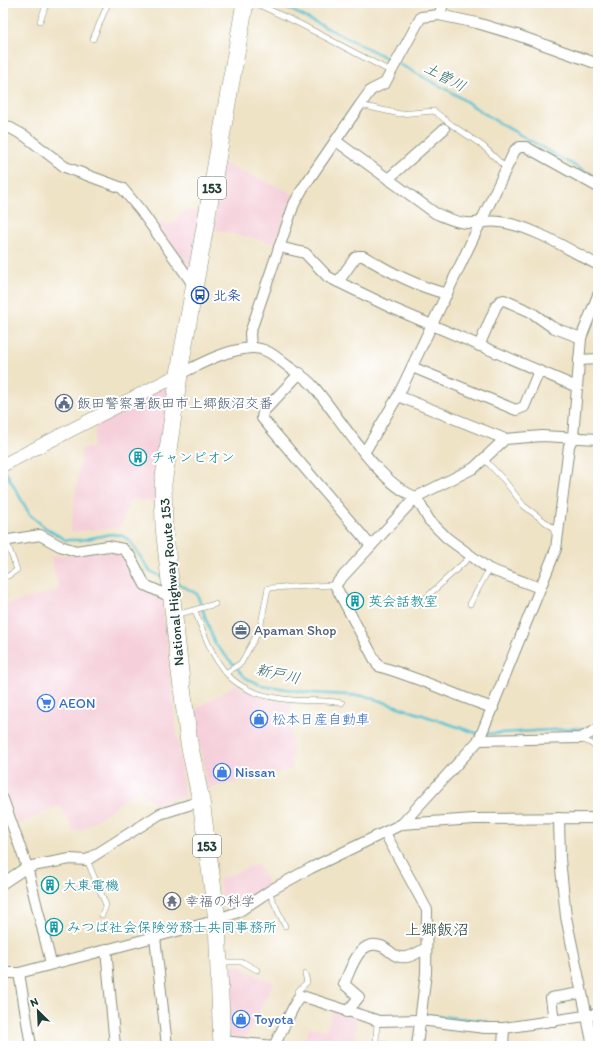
<svg xmlns="http://www.w3.org/2000/svg" width="601" height="1049" viewBox="0 0 601 1049" font-family="Itim,'Klee One',sans-serif">
<rect width="100%" height="100%" fill="#fff"/>
<filter id="ink" filterUnits="userSpaceOnUse"><feTurbulence type="fractalNoise" baseFrequency=".025" numOctaves="2"/><feDisplacementMap in="SourceGraphic" scale="8" xChannelSelector="R" yChannelSelector="G"/><feConvolveMatrix kernelMatrix="1 2 1 2 8 2 1 2 1" color-interpolation-filters="sRGB"/></filter>
<filter id="wash" filterUnits="userSpaceOnUse"><feTurbulence type="fractalNoise" baseFrequency=".012" numOctaves="4" result="noise"/><feDisplacementMap in="SourceGraphic" scale="16" xChannelSelector="R" yChannelSelector="G"/><feGaussianBlur stdDeviation="0.9" result="paint"/><feColorMatrix in="noise" values="0 0 0 0 0 0 0 0 0 0 0 0 0 0 0 0 0 1.4 0 .05"/><feComposite in="paint" operator="in"/></filter>
<g filter="url(#wash)">
<rect width="100%" height="100%" fill="#efe3c6"/>
<g fill="#f5cfda">
<path d="M223,163L294,194L274,243L213,229Z"/>
<path d="M186,210L205,214L193,270L154,220L171,225Z"/>
<path d="M161,388L169,390L159,502L131,499L120,527L70,532L82,448H92L98,421Z"/>
<path d="M107,551L122,552L145,588L162,600L184,796L156,805L139,789L83,830L74,832L60,805L18,825L3,784V605L59,590L51,557Z"/>
<path d="M236,685L260,697L291,704L292,769L207,789L194,710Z"/>
<path d="M258,864L270,887L232,906L231,905L222,906L219,879Z"/>
<path d="M225,965L242,966L248,972L274,983L245,1039L228,1036Z"/>
<path d="M333,1011L357,1018L354,1046H280L281,1044H302L310,1027L326,1030Z"/>
</g>
<g fill="none" stroke-linecap="round" stroke-linejoin="round">
<g stroke="#57c2d2" stroke-width="2.5">
<path d="M277,3L395,62"/>
<path d="M399,64L453,93L496,121L598,179"/>
<path d="M4,469L30,515L47,529L66,540H81L111,534L121,535L129,540L150,571L164,578"/>
<path d="M176,582L197,594L215,644L246,678L261,685L312,693L366,696L479,734"/>
<path d="M484,734L584,728L588,731"/>
<path d="M593,735L598,741"/>
<path d="M428,1015L487,1021"/>
</g>
</g>
</g>
<g filter="url(#ink)">
<g fill="none" stroke-linecap="round" stroke-linejoin="round">
<defs>
<g id="service">
<path d="M255,3L300,24L392,72"/>
<path d="M40,21L47,3"/>
<path d="M93,39L108,3"/>
<path d="M360,105L400,114L434,111L452,125L483,146L506,168"/>
<path d="M485,460L504,480L524,506L552,527L556,536"/>
<path d="M6,540L17,570L8,576"/>
<path d="M470,604L489,569"/>
<path d="M418,605L471,556"/>
<path d="M195,611C217,668 227,694 293,700C310,701 326,700 342,703"/>
<path d="M176,615L215,604"/>
<path d="M226,673L241,663L260,629L268,588L335,585"/>
<path d="M582,739L592,744L598,750"/>
<path d="M87,860L106,905L102,915"/>
<path d="M269,892L285,926"/>
<path d="M222,962H243L257,970"/>
<path d="M298,998L297,992L307,982L305,974"/>
<path d="M377,1020L376,1044L402,1046"/>
</g>
<g id="minor">
<path d="M439,15L444,3"/>
<path d="M3,124L25,136L65,167L122,188L141,211L195,287"/>
<path d="M336,141L435,213C445,217 456,223 467,223C478,224 489,220 500,222C533,226 569,250 598,265"/>
<path d="M388,179L444,129"/>
<path d="M279,247L305,253L328,277L392,308L577,387"/>
<path d="M338,282L355,258L358,256H363C390,272 416,286 447,294"/>
<path d="M479,346L496,306L500,301L504,300L531,312L552,327L581,338"/>
<path d="M251,348L250,333L294,204L303,188L360,105L371,90L385,83L421,17L439,15L477,23L517,35L598,64"/>
<path d="M579,360L598,359"/>
<path d="M412,367L516,410L524,407L539,371"/>
<path d="M300,373L263,412L262,418L371,546"/>
<path d="M180,374C202,363 225,350 251,348C265,347 275,356 285,364C295,372 306,377 314,387C340,417 378,484 416,497L429,520L447,538L489,569L540,588"/>
<path d="M398,396L505,439"/>
<path d="M364,453L398,396L515,150L520,147H526L598,187"/>
<path d="M3,541L40,535L60,546L76,551L108,546L123,549L130,556L145,585L173,598"/>
<path d="M493,708C454,695 417,677 378,666L335,585L416,497L474,468L505,439L542,436L598,439"/>
<path d="M479,740L581,738L598,729"/>
<path d="M3,799L27,867L51,963"/>
<path d="M559,818L560,859L566,917L593,1046"/>
<path d="M402,824L474,819L598,818"/>
<path d="M385,833L427,910L426,973L417,1046"/>
<path d="M3,883L27,867L70,859L87,860L160,814L201,801"/>
<path d="M155,937L167,1046"/>
<path d="M106,949L115,1046"/>
<path d="M3,973H19L207,923L238,912L271,890L311,868L402,824L479,740L556,549L569,446L573,437L581,338L598,295"/>
<path d="M19,973L31,1046"/>
<path d="M347,1012L359,997L344,984C351,969 359,938 381,946C388,948 392,956 400,957C409,959 419,952 426,948"/>
<path d="M554,1021L551,998L581,993"/>
<path d="M222,1041L274,1046L298,998L302,996L379,1021L420,1020L485,1028H504L598,1014"/>
<path d="M503,1046L504,1028"/>
</g>
<path id="tertiary" d="M3,465L180,374"/>
<path id="trunk" d="M222,1046L217,920L201,801L189,743L180,672L164,527L163,484L181,361L245,3"/>
</defs>
<use href="#service" stroke="#87907d" stroke-width="6"/>
<use href="#minor" stroke="#87907d" stroke-width="12"/>
<use href="#tertiary" stroke="#87907d" stroke-width="14"/>
<use href="#trunk" stroke="#87907d" stroke-width="18"/>
<use href="#service" stroke="#fff" stroke-width="5"/>
<use href="#minor" stroke="#fff" stroke-width="10"/>
<use href="#tertiary" stroke="#fff" stroke-width="13"/>
<use href="#trunk" stroke="#fff" stroke-width="17"/>
</g>
</g>
<defs>
<symbol id="bus-ring" viewBox="-11 -11 22 22"><circle r="9.5" fill="#fff" stroke="#1a4fb4" stroke-width="1.5"/><path d="M-5-6H5V4H4V6H2V4H-2V6H-4V4H-5ZM-3.5-4V0h7V-4ZM-3.5 1.2v1.5H-2V1.2ZM2 1.2v1.5H3.5V1.2Z" fill="#1a4fb4"/></symbol>
<symbol id="civic-ring" viewBox="-11 -11 22 22"><circle r="9.5" fill="#fff" stroke="#5c6f8a" stroke-width="1.5"/><path d="M-.6-6.5H3V-4.5H.6V-3L4-1V1h2V6H-6V1h2V-1L-.6-3ZM-1.2 2.5V6h2.4V2.5Z" fill="#5c6f8a"/></symbol>
<symbol id="building-ring" viewBox="-11 -11 22 22"><circle r="9.5" fill="#fff" stroke="#0f9aa8" stroke-width="1.5"/><path d="M-4-6H4V6H1V3H-1V6H-4ZM-2.5-4.3h1.7v1.8h-1.7ZM.8-4.3h1.7v1.8H.8ZM-2.5-1h1.7V.8h-1.7ZM.8-1h1.7V.8H.8Z" fill="#0f9aa8"/></symbol>
<symbol id="office-ring" viewBox="-11 -11 22 22"><circle r="9.5" fill="#fff" stroke="#5c6f8a" stroke-width="1.5"/><path d="M-6-3h4V-5.5h4V-3h4V5H-6ZM-1-4.5V-3h2v-1.5ZM-6 0V1H6V0Z" fill="#5c6f8a"/></symbol>
<symbol id="supermarket-ring" viewBox="-11 -11 22 22"><circle r="9.5" fill="#fff" stroke="#3f7fe0" stroke-width="1.5"/><path d="M-6-5.5h2.5l.6 2H6L4.5 2H-2.5L-4.4-4H-6ZM-1.5 3.2a1.3 1.3 0 1 0 .1 0ZM3 3.2a1.3 1.3 0 1 0 .1 0Z" fill="#3f7fe0"/></symbol>
<symbol id="shop-ring" viewBox="-11 -11 22 22"><circle r="9.5" fill="#fff" stroke="#3f7fe0" stroke-width="1.5"/><path d="M-5-2.5h2.3a2.7 3.5 0 0 1 5.4 0H5L5.5 6h-11ZM-1.5-2.5h3a1.5 2.3 0 0 0-3 0Z" fill="#3f7fe0"/></symbol>
<symbol id="temple-ring" viewBox="-11 -11 22 22"><circle r="9.5" fill="#fff" stroke="#6b7280" stroke-width="1.5"/><path d="M0-6L5-2H3V0L6.5 2.5H4V6H1.5V3h-3V6H-4V2.5H-6.5L-3 0V-2H-5Z" fill="#6b7280"/></symbol>
</defs>
<g fill-rule="evenodd">
<use href="#bus-ring" x="190" y="285" width="20" height="20"/>
<use href="#civic-ring" x="54" y="393" width="20" height="20"/>
<use href="#building-ring" x="128" y="447" width="20" height="20"/>
<use href="#building-ring" x="345" y="591" width="20" height="20"/>
<use href="#office-ring" x="231" y="620" width="20" height="20"/>
<use href="#supermarket-ring" x="36" y="693" width="20" height="20"/>
<use href="#shop-ring" x="249" y="709" width="20" height="20"/>
<use href="#shop-ring" x="212" y="762" width="20" height="20"/>
<use href="#building-ring" x="40" y="875" width="20" height="20"/>
<use href="#temple-ring" x="162" y="891" width="20" height="20"/>
<use href="#building-ring" x="44" y="917" width="20" height="20"/>
<use href="#shop-ring" x="231" y="1009" width="20" height="20"/>
</g>
<g text-anchor="middle" dominant-baseline="central" stroke-width="4" stroke-linejoin="round" paint-order="stroke">
<g fill="#fff" stroke="#627771" stroke-width="1">
<rect x="198" y="177" width="28" height="22" rx="3"/>
<rect x="193" y="835" width="28" height="22" rx="3"/>
</g>
<g font-size="13" font-weight="bold" fill="#1f3d34">
<text x="212" y="188">153</text>
<text x="207" y="846">153</text>
</g>
<g font-size="14" fill="#164399" stroke="#fff" text-anchor="start">
<text x="213" y="295">北条</text>
</g>
<g font-size="14" fill="#4e5e75" stroke="#fff" text-anchor="start">
<text x="77" y="403">飯田警察署飯田市上郷飯沼交番</text>
<text x="254" y="630">Apaman Shop</text>
</g>
<g font-size="14" fill="#0d838f" stroke="#fff" text-anchor="start">
<text x="151" y="457">チャンピオン</text>
<text x="368" y="601">英会話教室</text>
<text x="63" y="885">大東電機</text>
<text x="67" y="927">みつば社会保険労務士共同事務所</text>
</g>
<g font-size="14" fill="#1f3d34" stroke="#fff">
<text transform="translate(172 582) rotate(-95)">National Highway Route 153</text>
</g>
<g font-size="14" fill="#366cbe" stroke="#fff" text-anchor="start">
<text x="59" y="703">AEON</text>
<text x="272" y="719">松本日産自動車</text>
<text x="235" y="772">Nissan</text>
<text x="254" y="1019">Toyota</text>
</g>
<g font-size="14" fill="#5b616d" stroke="#fff" text-anchor="start">
<text x="185" y="901">幸福の科学</text>
</g>
<g font-size="15" font-style="italic" fill="#306563" stroke="#fff">
<text transform="translate(445 77) rotate(28)">土曽川</text>
<text transform="translate(278 674) rotate(13)">新戸川</text>
</g>
<g font-size="16" fill="#1f3d34" stroke="#fff">
<text x="437" y="929">上郷飯沼</text>
</g>
</g>
<rect width="601" height="1049" fill="none" stroke="#fff" stroke-width="16"/>
<g transform="translate(38 1011) rotate(336)" stroke="#ffffff" stroke-width="3" paint-order="stroke">
<path d="M0-3L7 15L0 10L-7 15Z" fill="#1f3d34"/>
<text y="-6" font-size="11" font-weight="bold" text-anchor="middle" fill="#1f3d34">N</text>
</g>
</svg>
